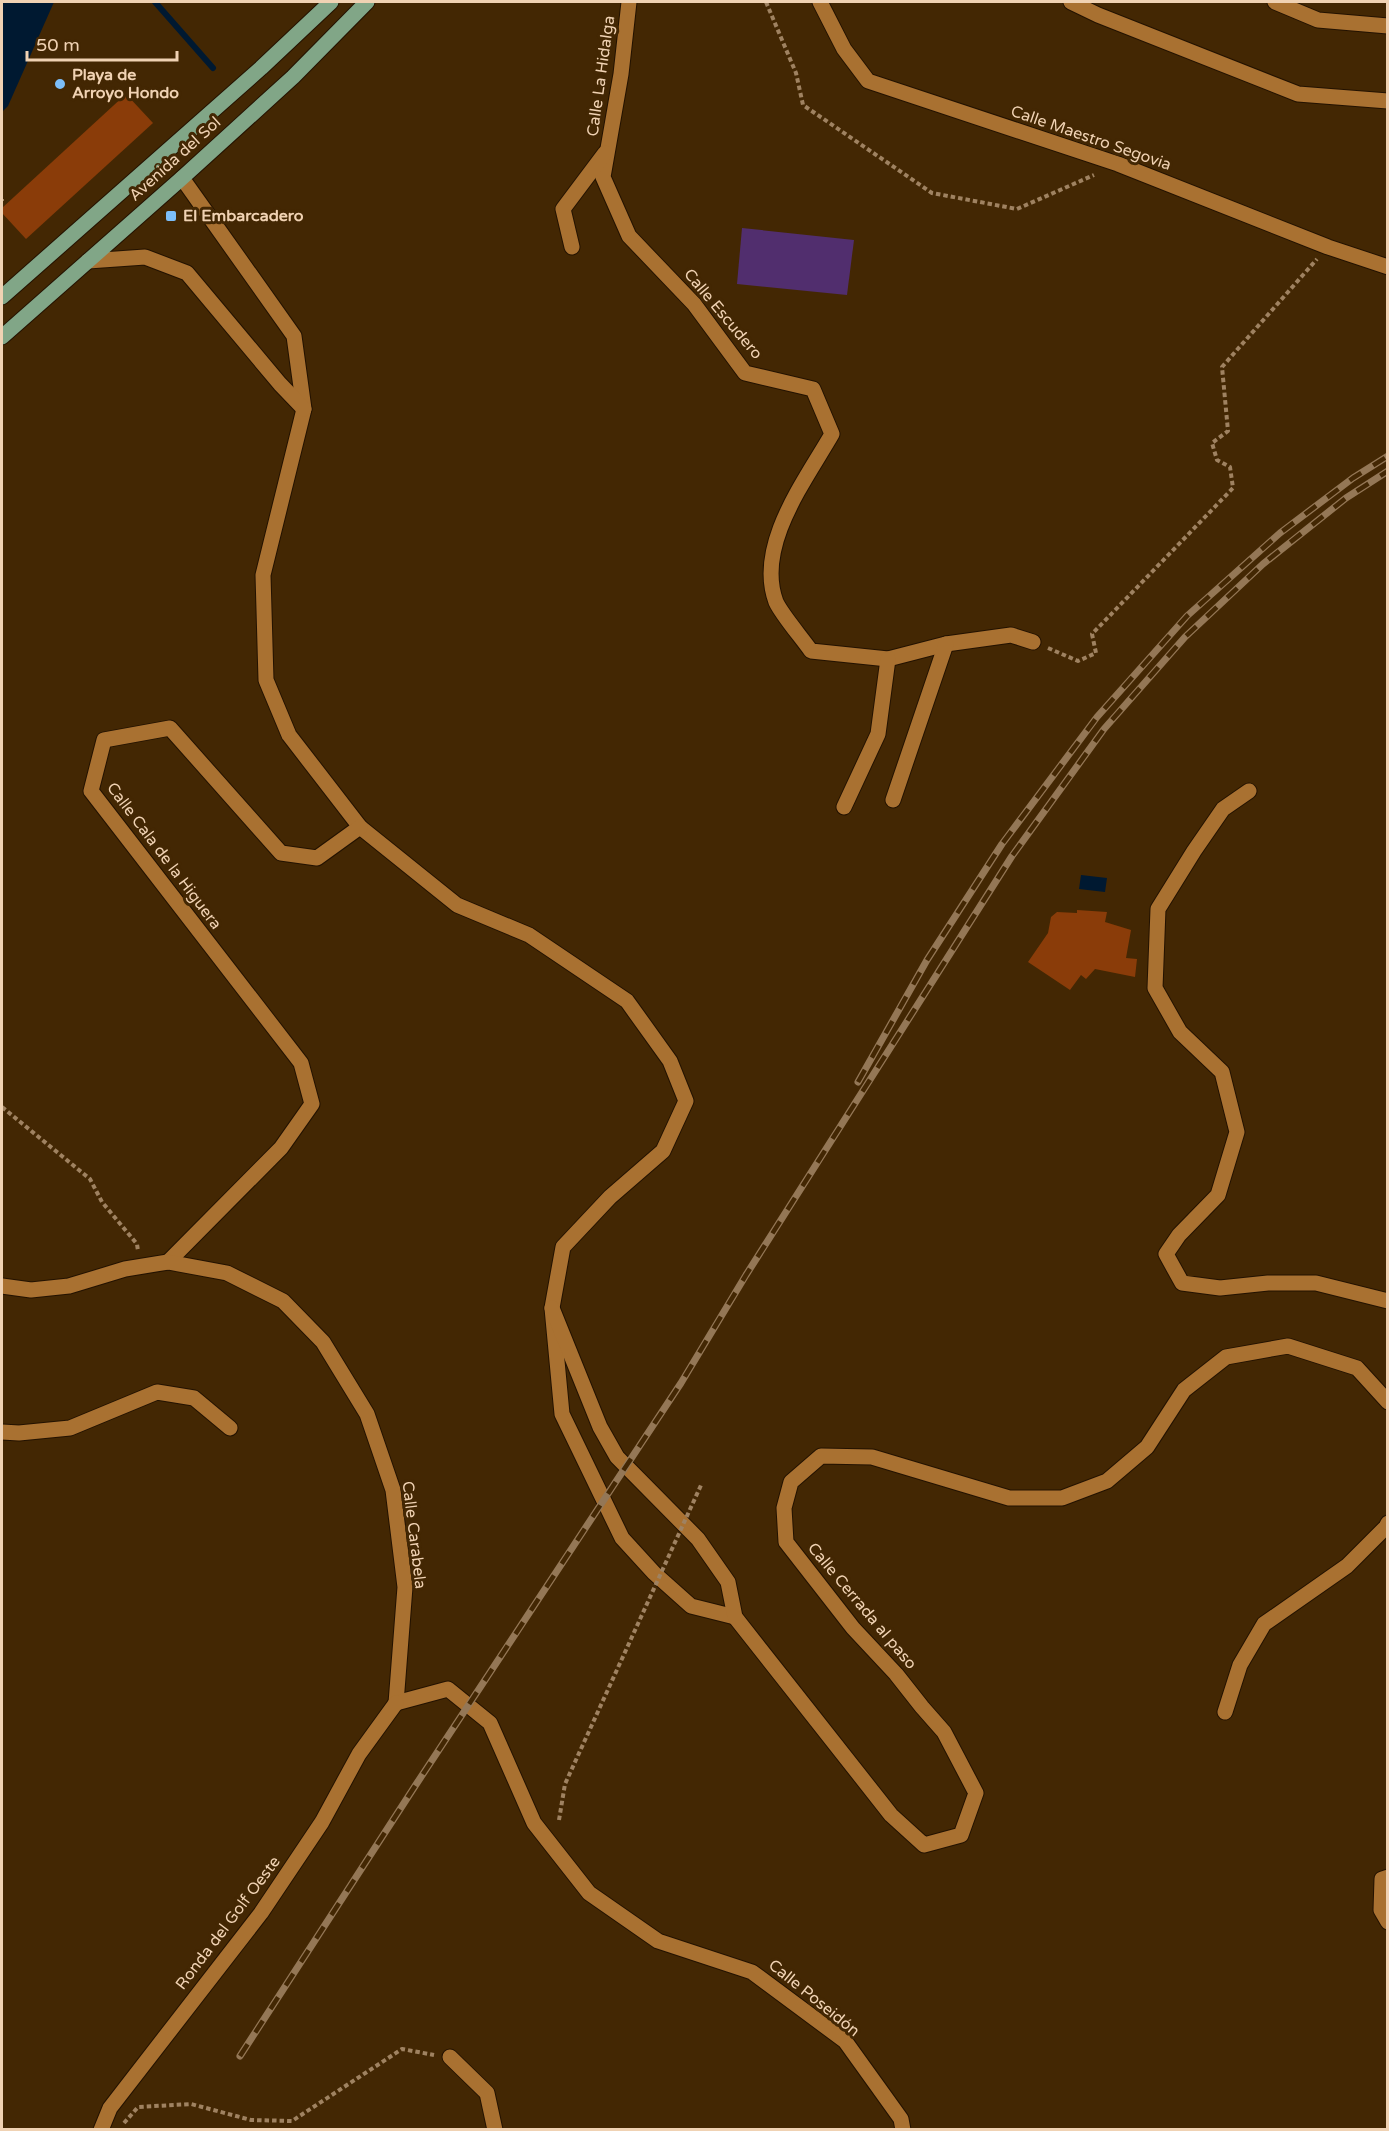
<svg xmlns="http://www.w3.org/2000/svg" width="1389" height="2131" viewBox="0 0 1389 2131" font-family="'Varela Round',sans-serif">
<rect width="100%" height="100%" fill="#432703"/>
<path fill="#512e6e" d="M742,228L854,240L847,295L737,284Z"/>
<g fill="#001931">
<path d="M2,2H54L8,106L2,112Z"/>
<path d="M1081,875L1107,878L1105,892L1079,889Z"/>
</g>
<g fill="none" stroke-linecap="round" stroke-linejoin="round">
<path stroke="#001931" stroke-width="6" d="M155,2L213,68"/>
</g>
<g fill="#8a3c09">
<path d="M126,94L153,123L26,239L2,213V208Z"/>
<path d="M1077,910L1107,912L1105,922L1131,930L1126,958L1137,959L1135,977L1095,969L1086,979L1081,975L1070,990L1028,962L1048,933L1051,917L1057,912L1077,913Z"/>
</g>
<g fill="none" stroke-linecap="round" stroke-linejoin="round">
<defs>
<g id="minor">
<path d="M629,2L621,74L603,177L629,236L694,304L745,373L813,389L832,434C805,481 755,546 776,602C782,615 802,638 811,651L888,659L946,644L1011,635L1033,642"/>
<path d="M820,2L844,49L868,81L1118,164L1328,247L1388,267"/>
<path d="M1071,2L1098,15L1298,94L1388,101"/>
<path d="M1275,2L1318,20L1388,26"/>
<path d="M182,178L294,336L304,409L263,575L266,680L289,735L360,827L457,905L529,935L627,1001L670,1061L686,1101L663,1151L610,1197L563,1247L552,1308L562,1414L622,1538L654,1573L691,1606L735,1617"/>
<path d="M572,247L563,209L605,153"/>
<path d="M88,261L145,257L187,273L280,384L304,409"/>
<path d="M1249,791L1223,809L1194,851L1158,909L1155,988L1180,1032L1222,1072L1237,1132L1218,1195L1179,1235L1166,1254L1182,1283L1220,1288L1268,1283H1316L1388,1301"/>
<path d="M893,800L946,644"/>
<path d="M844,807L878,734L888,659"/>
<path d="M168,1262L281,1148L312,1104L301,1063L91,791L104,740L170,728L281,853L317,858L360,827"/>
<path d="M2,1286L31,1290L69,1286L125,1269L168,1262L227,1273L283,1301L323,1342L367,1414L393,1490L405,1587L396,1703"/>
<path d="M552,1308L600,1427L617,1457L698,1539L728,1582L735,1617L891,1815L924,1845L961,1835L976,1793L944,1732L922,1707L896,1674L853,1628L786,1542L784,1508L791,1482L821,1456L872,1457L1009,1498H1062L1107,1481L1147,1447L1184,1390L1226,1357L1288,1346L1357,1368L1388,1402"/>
<path d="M2,1432L19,1433L70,1428L157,1392L194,1398L230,1428"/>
<path d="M396,1703L448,1689L490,1723L534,1823L589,1893L658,1941L752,1972L845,2041L901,2119L903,2130"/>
<path d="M1225,1712L1240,1665L1264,1624L1347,1566L1386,1527L1388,1523"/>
<path d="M1388,1877L1382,1879L1381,1910L1388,1922"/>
<path d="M450,2057L487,2093L495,2130"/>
<path d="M101,2130L110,2108L261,1913L322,1822L359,1754L396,1703"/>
</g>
<g id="major">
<path d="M2,297L261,68L331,2"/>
<path d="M2,337L182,178L293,77L367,2"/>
</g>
</defs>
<use href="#minor" stroke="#231201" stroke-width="17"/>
<use href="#major" stroke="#231201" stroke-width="17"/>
<g stroke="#9f8261" stroke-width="4" stroke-dasharray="4.5 3" stroke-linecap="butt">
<path d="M766,2L796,73L803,105L932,193L1017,209L1094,175"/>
<path d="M2,199V201"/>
<path d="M1048,648L1078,661L1096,653L1092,634L1233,488L1230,467L1217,460L1212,443L1228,431L1222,367L1317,259"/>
<path d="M2,1107L90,1179L102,1202L137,1244L138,1251"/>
<path d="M124,2123L138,2107L191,2104L251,2120L292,2121L402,2049L434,2055"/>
</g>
<use href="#minor" stroke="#a97131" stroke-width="15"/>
<use href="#major" stroke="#81a687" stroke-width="15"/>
<defs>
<g id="rail">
<path d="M858,1082L927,960L1002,844L1097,717L1187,616L1280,533L1353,478L1388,456"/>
<path d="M240,2056L417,1783L681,1383L746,1275L1012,856L1104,729L1185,637L1263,564L1346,498L1388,471"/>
</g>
</defs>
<use href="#rail" stroke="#947756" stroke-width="7"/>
<use href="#rail" stroke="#432703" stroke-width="4.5" stroke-dasharray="14" stroke-linecap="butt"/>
<path stroke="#9f8261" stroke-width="4" stroke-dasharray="4.5 3" stroke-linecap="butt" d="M559,1820L565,1784L702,1483"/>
</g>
<g fill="#7cbef9" stroke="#432703" stroke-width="2">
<circle cx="60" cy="84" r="6"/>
<rect x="165" y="210" width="12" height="12" rx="3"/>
</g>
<g text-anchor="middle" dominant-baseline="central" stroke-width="6" stroke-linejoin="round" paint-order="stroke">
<g font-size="16" font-weight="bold" fill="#f0d2b3" stroke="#432703" text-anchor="start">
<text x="72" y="75">Playa de<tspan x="72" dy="18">Arroyo Hondo</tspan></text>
<text x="183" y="216">El Embarcadero</text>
</g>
<g font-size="16" fill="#f0d2b3" stroke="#432703">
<text transform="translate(601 76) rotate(-82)">Calle La Hidalga</text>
<text transform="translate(1091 138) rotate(19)">Calle Maestro Segovia</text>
<text transform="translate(175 159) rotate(-42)">Avenida del Sol</text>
<text transform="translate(723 314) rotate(50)">Calle Escudero</text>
<text transform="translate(164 856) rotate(53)">Calle Cala de la Higuera</text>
<text transform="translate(414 1535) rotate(83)">Calle Carabela</text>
<text transform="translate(862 1606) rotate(50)">Calle Cerrada al paso</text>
<text transform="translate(228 1923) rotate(-53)">Ronda del Golf Oeste</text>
<text transform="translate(814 1998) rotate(39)">Calle Poseidón</text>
</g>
</g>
<rect width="1389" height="2131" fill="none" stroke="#f0d2b3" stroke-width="6"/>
<path d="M27 51v9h150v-9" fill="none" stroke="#f0d2b3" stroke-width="3"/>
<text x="36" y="51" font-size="18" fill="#f0d2b3" stroke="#432703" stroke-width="4.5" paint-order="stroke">50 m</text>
</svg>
